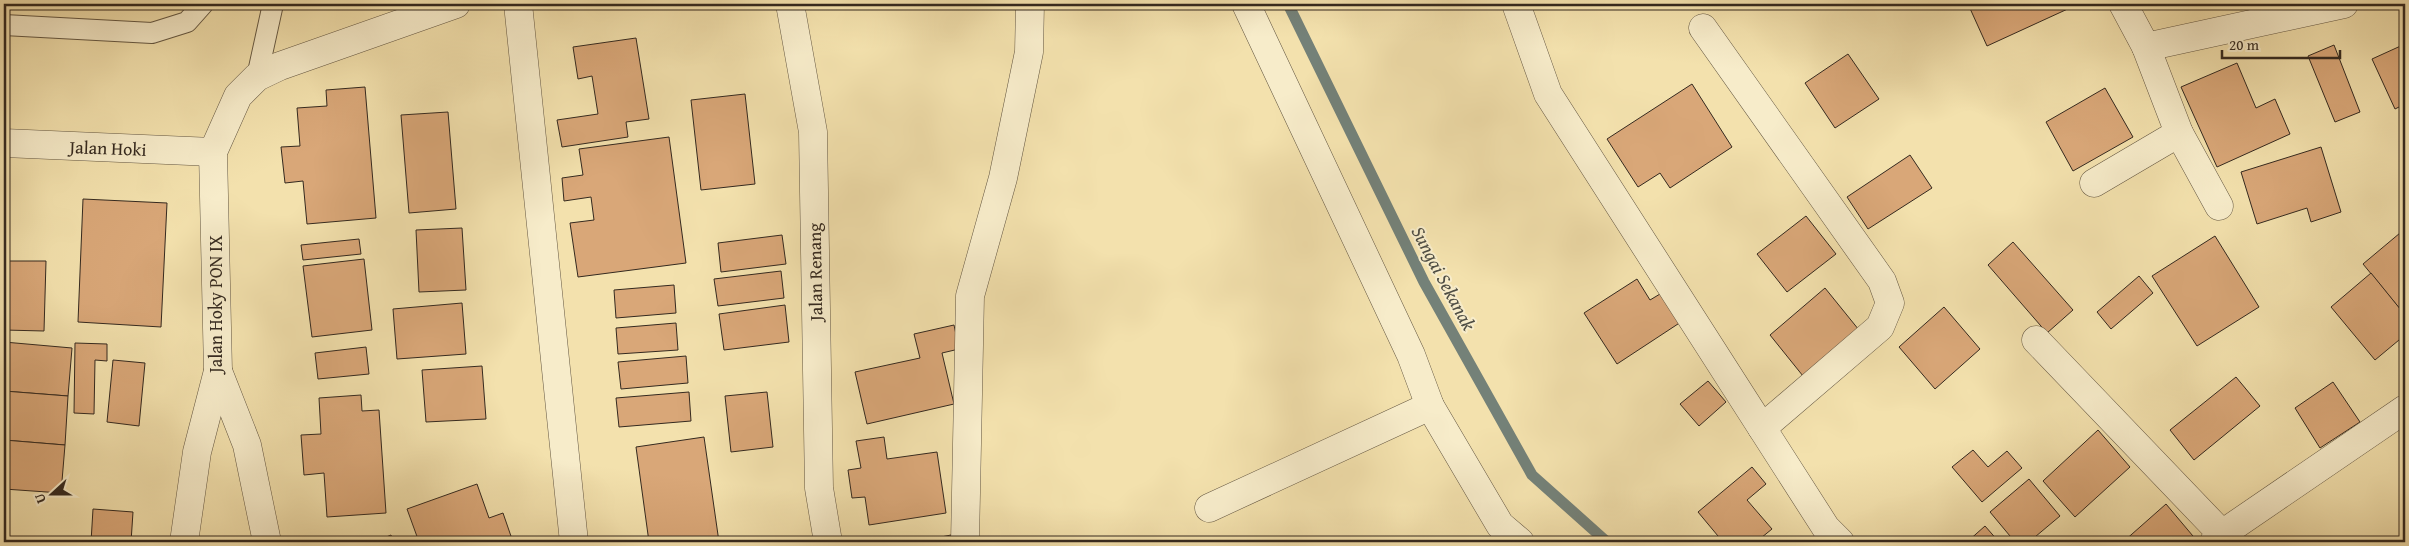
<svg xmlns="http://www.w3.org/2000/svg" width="2409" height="546" viewBox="0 0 2409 546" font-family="'Gentium Book Plus',serif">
<rect width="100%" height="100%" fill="#f3e1ad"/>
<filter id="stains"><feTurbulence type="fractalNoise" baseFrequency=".004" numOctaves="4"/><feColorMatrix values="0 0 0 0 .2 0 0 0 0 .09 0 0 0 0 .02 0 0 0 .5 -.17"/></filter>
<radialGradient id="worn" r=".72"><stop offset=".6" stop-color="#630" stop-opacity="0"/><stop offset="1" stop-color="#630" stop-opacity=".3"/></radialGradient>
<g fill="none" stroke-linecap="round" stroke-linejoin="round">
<path stroke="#748178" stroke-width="11" d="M1288,4L1424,282L1532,475L1607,542"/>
</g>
<g fill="#d9a778" stroke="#34291f">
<path d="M1968,4H2070L2072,7L1987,46Z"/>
<path d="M636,38L649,119L626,122L628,137L562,147L557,120L598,114L592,76L578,79L573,47Z"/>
<path d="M2405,44V104L2395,109L2372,59Z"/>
<path d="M2334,45L2360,112L2335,122L2308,56Z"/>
<path d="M1848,54L1879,99L1835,128L1805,83Z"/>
<path d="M2237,63L2256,108L2275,99L2290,134L2217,167L2181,87Z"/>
<path d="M1692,84L1732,147L1670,188L1660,173L1638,187L1607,139Z"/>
<path d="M365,87L376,218L307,224L303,181L285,183L281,147L300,146L297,108L327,106L326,90Z"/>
<path d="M2105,88L2133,137L2073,171L2046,122Z"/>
<path d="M745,94L755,184L701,190L691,100Z"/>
<path d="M448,112L456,209L409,213L401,115Z"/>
<path d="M669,137L686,263L578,277L570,223L594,220L591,197L564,201L562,178L583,175L579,149Z"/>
<path d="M2321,147L2341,212L2311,222L2307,208L2257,224L2241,172Z"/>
<path d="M1910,155L1932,188L1868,229L1847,197Z"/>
<path d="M83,199L167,203L161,327L78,322Z"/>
<path d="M1806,216L1836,254L1787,292L1757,254Z"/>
<path d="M462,228L466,290L419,292L416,230Z"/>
<path d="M2400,233L2405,240V315L2363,264Z"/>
<path d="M782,235L786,264L721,272L718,243Z"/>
<path d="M2215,236L2259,307L2197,346L2152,276Z"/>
<path d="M359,239L361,254L303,260L301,245Z"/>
<path d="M2013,242L2073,310L2047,333L1988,265Z"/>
<path d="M364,259L372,330L312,337L303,266Z"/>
<path d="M4,261H46L44,331L4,330Z"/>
<path d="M781,271L784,298L718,306L714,279Z"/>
<path d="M2371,273L2405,315V335L2375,360L2331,307Z"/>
<path d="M2139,276L2153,293L2111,329L2097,312Z"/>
<path d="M1637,279L1650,300L1665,291L1684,320L1617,364L1584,313Z"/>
<path d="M674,285L676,313L616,318L614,290Z"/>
<path d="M1825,288L1859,330L1803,376L1770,335Z"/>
<path d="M462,303L466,354L397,359L393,309Z"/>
<path d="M785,305L789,342L724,350L719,314Z"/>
<path d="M1944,307L1980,349L1935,389L1899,347Z"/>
<path d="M676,323L678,350L618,354L616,328Z"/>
<path d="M954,325L959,349L942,353L954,404L867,424L855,372L920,358L914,334Z"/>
<path d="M4,342L72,348L68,396L4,391Z"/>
<path d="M75,343L107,344V361L95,360L94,414L74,413Z"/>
<path d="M366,347L369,374L318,379L315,353Z"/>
<path d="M686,356L688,383L621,389L618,362Z"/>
<path d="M113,360L145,363L139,426L107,422Z"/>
<path d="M482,366L486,419L426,422L422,370Z"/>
<path d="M2236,377L2260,406L2194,460L2170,430Z"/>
<path d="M1708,381L1726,402L1699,426L1680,404Z"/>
<path d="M2333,382L2360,422L2320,448L2295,408Z"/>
<path d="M4,391L68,396L65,445L4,440Z"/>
<path d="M689,392L691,421L619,427L616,398Z"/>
<path d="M767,392L773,447L731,452L725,396Z"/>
<path d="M361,395L362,411L379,410L386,513L327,517L324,473L304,475L301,435L321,434L319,398Z"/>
<path d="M2098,430L2130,467L2075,517L2043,481Z"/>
<path d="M704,437L719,542H649L636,447Z"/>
<path d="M884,437L887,459L937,452L946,513L869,525L865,497L852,498L848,470L861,468L856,441Z"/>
<path d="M4,440L65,445L61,493L4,489Z"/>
<path d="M1973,450L1988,467L2007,451L2022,468L1982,502L1952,467Z"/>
<path d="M1752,467L1766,484L1747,500L1772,529L1756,542H1723L1698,512Z"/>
<path d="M2029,479L2060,516L2029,542H2015L1990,512Z"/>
<path d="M477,484L489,518L503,513L513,542H419L407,509Z"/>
<path d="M2166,504L2198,542H2123Z"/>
<path d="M93,509L133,512L131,542H91Z"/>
<path d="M1985,526L1999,542H1967Z"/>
<path d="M391,535L394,542H374Z"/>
<path d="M951,535L953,542H916Z"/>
</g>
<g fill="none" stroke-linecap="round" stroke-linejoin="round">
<defs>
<g id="lane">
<path d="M4,25L152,33L187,22L203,4"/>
<path d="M257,77L273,4"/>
</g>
<g id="street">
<path d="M518,4L574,542"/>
<path d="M790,4L813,132L819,488L828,542"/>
<path d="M1246,4L1411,355L1430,406L1500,525L1520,542"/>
<path d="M1516,4L1548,94L1826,528L1840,542"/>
<path d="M1703,28L1882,281L1890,303L1880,327L1762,428"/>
<path d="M2146,47L2344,4"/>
<path d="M2179,133L2219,206"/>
<path d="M4,143L213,152"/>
<path d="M2094,183L2179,133L2146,47L2123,4"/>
<path d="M2036,340L2222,534L2214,542"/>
<path d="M218,371L247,445L267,542"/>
<path d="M1209,508L1430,406"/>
<path d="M2222,534L2405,409"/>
<path d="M184,542L197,452L218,371L213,152L238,96L257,77L280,66L456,4"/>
<path d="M965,542L970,296L1003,178L1029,52L1030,4"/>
</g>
</defs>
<use href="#lane" stroke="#645742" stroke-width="22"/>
<use href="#street" stroke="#645742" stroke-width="29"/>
<use href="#lane" stroke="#f7ecca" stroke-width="20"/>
<use href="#street" stroke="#f7ecca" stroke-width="28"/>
</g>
<g text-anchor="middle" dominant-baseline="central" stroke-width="4" stroke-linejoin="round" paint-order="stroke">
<g font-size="18" fill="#34291f" stroke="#f7ecca">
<text transform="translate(108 148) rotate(2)">Jalan Hoki</text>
<text transform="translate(815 272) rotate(-91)">Jalan Renang</text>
<text transform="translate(215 304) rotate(-90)">Jalan Hoky PON IX</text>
</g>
<g font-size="19" font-style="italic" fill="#4f4e44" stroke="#f7ecca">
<text transform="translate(1444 278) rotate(62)">Sungai Sekanak</text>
</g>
</g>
<rect width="2409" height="546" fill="none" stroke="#f3e1ad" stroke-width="20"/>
<rect x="5" y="5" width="2399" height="536" fill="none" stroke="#34291f" stroke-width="2.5"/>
<rect x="10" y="10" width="2389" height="526" fill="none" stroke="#34291f"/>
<g transform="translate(52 494) rotate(249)" stroke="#f7ecca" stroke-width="4" paint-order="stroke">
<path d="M0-4L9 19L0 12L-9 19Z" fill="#34291f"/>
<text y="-8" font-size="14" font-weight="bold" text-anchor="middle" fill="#34291f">U</text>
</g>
<path d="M2222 50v8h118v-8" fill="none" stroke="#34291f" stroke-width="2.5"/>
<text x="2229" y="50" font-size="15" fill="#34291f" stroke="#f7ecca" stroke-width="4" paint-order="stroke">20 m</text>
<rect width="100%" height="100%" filter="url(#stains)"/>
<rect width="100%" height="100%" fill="url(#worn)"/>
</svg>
